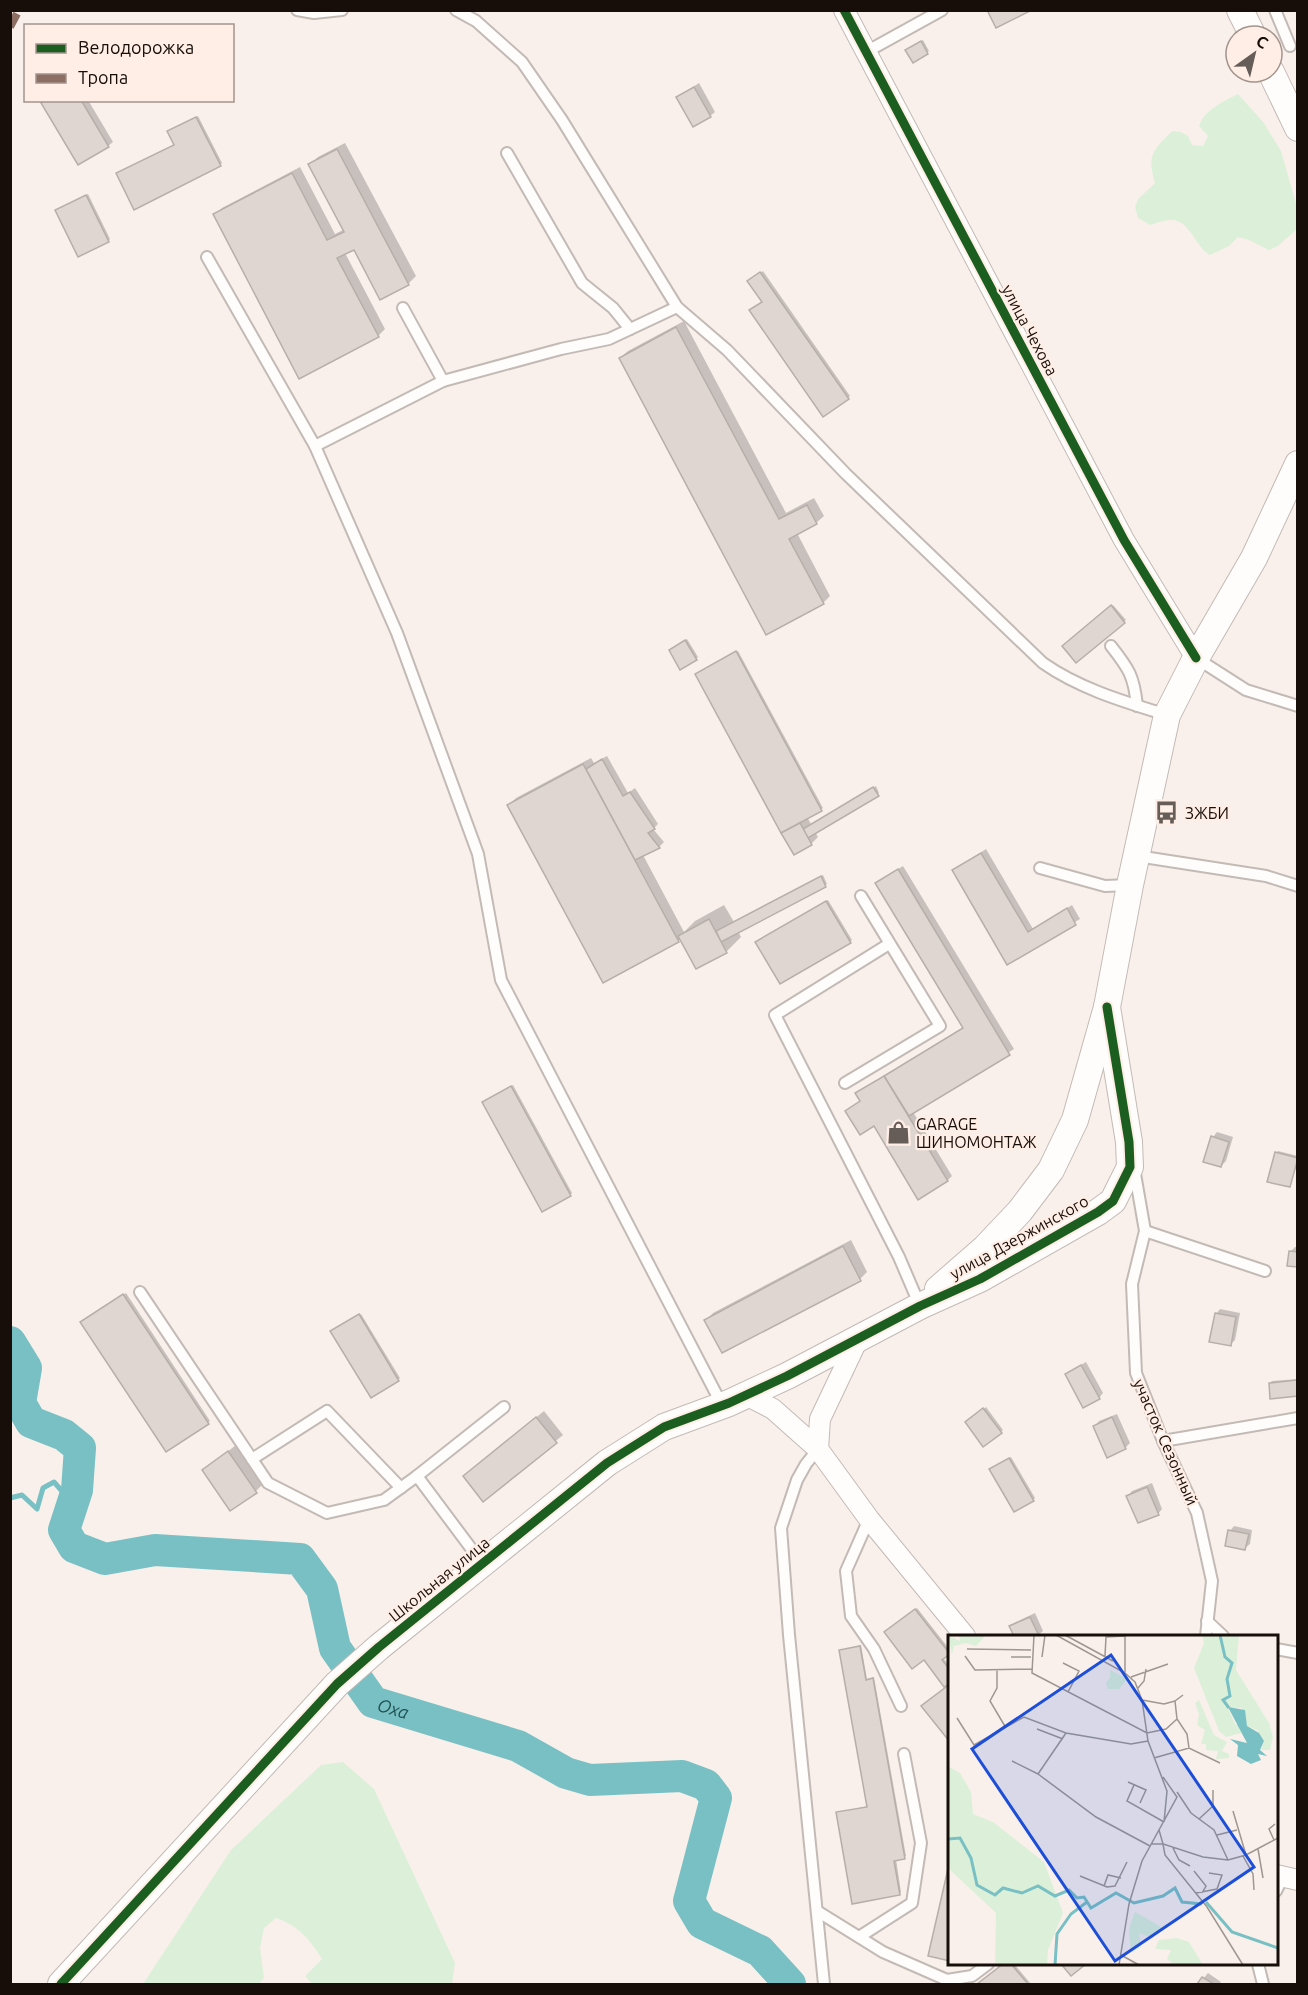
<svg xmlns="http://www.w3.org/2000/svg" width="1308" height="1995" viewBox="0 0 1308 1995" font-family="Ubuntu,sans-serif">
<rect width="100%" height="100%" fill="#f9f0eb"/>
<g fill="#dcf0d9">
<path d="M1238,94L1264,123L1281,151L1297,207V229L1278,246L1269,250L1249,240L1238,237L1229,246L1210,255C1195,247 1190,219 1170,220C1164,220 1157,223 1150,225L1138,218L1135,207L1138,199L1155,183C1147,155 1152,151 1172,131L1181,132L1188,136L1192,145L1203,146L1208,136L1199,126C1204,110 1224,101 1238,94Z"/>
<path d="M343,1762L374,1789L455,1963L452,1984H312L305,1976L322,1959C310,1940 299,1926 276,1918L264,1928L260,1948L264,1978L259,1984H143L231,1850L321,1765Z"/>
</g>
<g fill="#0003">
<path d="M923,40L929,51L913,61L909,48Z"/>
<path d="M699,83L715,112L710,116L678,97Z"/>
<path d="M46,100H88L113,142L108,146Z"/>
<path d="M198,116L222,163L220,165L175,144L171,129Z"/>
<path d="M345,143L416,276L408,284L381,298L355,248L345,253L385,329L378,336L215,215L222,208L300,167L335,234L345,229L310,164L318,157Z"/>
<path d="M88,194L110,239L108,241L58,209Z"/>
<path d="M763,271L850,396L848,398L763,302L751,279Z"/>
<path d="M684,321L786,513L814,498L824,516L816,523L797,533L830,596L823,603L620,358L628,351Z"/>
<path d="M1113,605L1126,620L1077,661L1064,646Z"/>
<path d="M687,639L698,657L696,659L672,648Z"/>
<path d="M738,651L823,808L807,817L811,824L876,786L879,793L815,832L818,837L811,844L783,833L788,829L699,672Z"/>
<path d="M607,756L628,793L635,788L658,824L653,829L664,842L659,847L643,855L684,932L695,921L724,905L734,922L823,875L827,884L738,931L741,937L726,952L681,938L678,941L509,805L516,798L591,758L594,763Z"/>
<path d="M986,849L1033,929L1072,905L1080,919L1007,963L954,870Z"/>
<path d="M903,866L1014,1049L913,1112L952,1176L948,1180L875,1124L847,1111L862,1100L857,1093L862,1089L964,1027L882,879Z"/>
<path d="M828,900L852,940L850,942L759,940Z"/>
<path d="M513,1085L572,1193L570,1195L485,1100Z"/>
<path d="M1217,1132L1233,1137L1226,1161L1221,1166L1213,1137Z"/>
<path d="M1278,1151L1298,1156L1289,1186L1276,1153Z"/>
<path d="M851,1240L867,1272L860,1279L706,1320L713,1313Z"/>
<path d="M1295,1247H1298V1265L1290,1252Z"/>
<path d="M126,1293L210,1421L166,1450L84,1321Z"/>
<path d="M1220,1309L1240,1313L1235,1340L1230,1345L1216,1314Z"/>
<path d="M361,1314L400,1378L398,1380L334,1330Z"/>
<path d="M1086,1362L1103,1393L1099,1398L1066,1374Z"/>
<path d="M1298,1379V1395L1270,1383L1272,1381Z"/>
<path d="M986,1407L1003,1430L984,1445L967,1422Z"/>
<path d="M544,1411L563,1435L484,1500L465,1476Z"/>
<path d="M1117,1414L1130,1443L1125,1448L1095,1426L1099,1421Z"/>
<path d="M236,1445L263,1484L256,1491L204,1470Z"/>
<path d="M1011,1457L1035,1498L1033,1500L993,1467Z"/>
<path d="M1152,1483L1162,1509L1158,1514L1128,1496L1132,1491Z"/>
<path d="M1234,1526L1252,1530L1250,1544L1245,1548L1230,1531Z"/>
<path d="M917,1608L950,1650V1652L943,1658L950,1666V1739L947,1688L924,1658L888,1631Z"/>
<path d="M1035,1613L1043,1631L1037,1636H1015L1011,1627L1016,1622Z"/>
<path d="M861,1645L867,1679L874,1677L906,1856L896,1859L901,1892L900,1894L838,1813L868,1806L841,1650Z"/>
<path d="M1005,1964H1014L1031,1984H979Z"/>
<path d="M1208,1973L1221,1982L1219,1984H1199Z"/>
</g>
<g fill="none" stroke-linecap="round" stroke-linejoin="round">
<path stroke="#78c0c3" stroke-width="5" d="M10,1498L22,1495L37,1509L43,1488L54,1482L61,1490H77"/>
<path stroke="#78c0c3" stroke-width="32" id="s1" d="M10,1342L26,1368L20,1403L31,1422L64,1435L80,1448L77,1490L64,1530L74,1547L105,1559L155,1550L300,1559L322,1589L335,1648L373,1702L518,1746L566,1773L590,1780L682,1776L706,1785L716,1798L689,1901L702,1923L760,1951L790,1984"/>
</g>
<g fill="#dfd6d1" stroke="#b7aea9" stroke-width="1.5">
<path d="M987,10H1030V11L996,28Z"/>
<path d="M921,41L928,54L913,63L905,50Z"/>
<path d="M694,87L711,117L693,127L676,97Z"/>
<path d="M45,100H81L109,147L78,165L41,103Z"/>
<path d="M196,117L221,166L134,210L116,173L174,145L167,131Z"/>
<path d="M337,149L409,285L380,300L354,250L337,258L379,337L299,379L213,214L292,173L327,240L344,232L308,164Z"/>
<path d="M86,195L109,242L78,257L55,210Z"/>
<path d="M760,272L849,399L823,417L749,310L762,302L747,281Z"/>
<path d="M676,327L779,519L807,505L817,524L789,539L824,604L766,635L619,358Z"/>
<path d="M1111,605L1125,623L1076,663L1062,646Z"/>
<path d="M685,640L697,660L680,670L669,650Z"/>
<path d="M736,651L822,811L781,833L695,674Z"/>
<path d="M602,759L623,796L630,792L655,829L648,833L660,848L635,860L586,769Z"/>
<path d="M583,764L679,942L603,983L507,805Z"/>
<path d="M873,787L879,796L808,838L803,829Z"/>
<path d="M800,823L812,845L794,855L781,833Z"/>
<path d="M981,853L1028,932L1067,908L1076,925L1007,965L952,870Z"/>
<path d="M898,869L1010,1055L909,1116L884,1076L963,1028L875,883Z"/>
<path d="M821,876L826,887L721,942L716,931Z"/>
<path d="M826,901L851,943L780,984L755,942Z"/>
<path d="M709,919L727,953L696,969L678,936Z"/>
<path d="M884,1076L948,1181L918,1200L874,1126L860,1135L845,1111L860,1101L855,1093Z"/>
<path d="M511,1086L571,1196L542,1212L482,1102Z"/>
<path d="M1211,1136L1229,1142L1221,1167L1203,1162Z"/>
<path d="M1275,1152L1298,1158L1290,1187L1267,1182Z"/>
<path d="M843,1246L861,1281L722,1353L704,1320Z"/>
<path d="M1289,1251L1298,1252V1267L1287,1266Z"/>
<path d="M123,1294L209,1424L166,1452L80,1322Z"/>
<path d="M1215,1313L1236,1317L1231,1346L1209,1342Z"/>
<path d="M359,1314L399,1381L371,1398L330,1331Z"/>
<path d="M1081,1365L1100,1399L1083,1408L1065,1374Z"/>
<path d="M1297,1380L1298,1396L1270,1399L1269,1383Z"/>
<path d="M983,1408L1002,1433L983,1447L965,1422Z"/>
<path d="M536,1417L557,1443L483,1502L463,1476Z"/>
<path d="M1112,1417L1126,1449L1107,1458L1093,1426Z"/>
<path d="M228,1451L257,1493L230,1511L202,1470Z"/>
<path d="M1009,1458L1034,1501L1014,1512L989,1469Z"/>
<path d="M1147,1487L1159,1515L1138,1523L1126,1496Z"/>
<path d="M1228,1530L1249,1534L1245,1550L1225,1546Z"/>
<path d="M915,1609L950,1654L942,1660L950,1670V1683L944,1687L924,1660L912,1669L884,1632Z"/>
<path d="M1030,1617L1039,1636H1014L1009,1626Z"/>
<path d="M860,1646L866,1680L873,1678L905,1859L894,1861L900,1895L852,1904L836,1812L867,1807L839,1650Z"/>
<path d="M950,1684V1742L921,1706Z"/>
<path d="M950,1860V1961L928,1956Z"/>
<path d="M1003,1964H1011L1028,1984H977Z"/>
<path d="M1061,1964H1086L1071,1976Z"/>
<path d="M1202,1977L1214,1984H1197Z"/>
</g>
<g fill="none" stroke-linecap="round" stroke-linejoin="round">
<defs>
<g id="service">
<path d="M297,10L314,13L342,10"/>
<path d="M456,10L476,21L522,62L562,120L677,307L727,350L846,474L1043,663C1080,689 1125,702 1167,715"/>
<path d="M1275,10L1290,46"/>
<path d="M866,52L942,10"/>
<path d="M507,153L582,283L613,308L630,329"/>
<path d="M207,257L315,446L443,381L561,349L609,339L677,307"/>
<path d="M403,308L443,381"/>
<path d="M315,446L397,633L478,854L501,980L722,1405"/>
<path d="M1111,646C1129,669 1134,676 1137,706"/>
<path d="M1196,658L1246,690L1298,706"/>
<path d="M1137,856L1266,876L1298,886"/>
<path d="M1040,868L1105,886L1130,885"/>
<path d="M889,944L775,1015L899,1257L920,1306"/>
<path d="M845,1083L940,1026L861,896"/>
<path d="M1134,1168L1145,1231L1132,1284L1136,1373L1163,1441L1197,1513L1212,1581L1206,1636"/>
<path d="M1145,1231L1265,1271"/>
<path d="M140,1292L268,1483L327,1513L384,1500L417,1476L504,1407"/>
<path d="M1163,1441L1298,1418"/>
<path d="M818,1449L806,1464L797,1480L781,1528L789,1635L824,1984"/>
<path d="M252,1459L327,1411L401,1488"/>
<path d="M417,1476L482,1563"/>
<path d="M869,1519L846,1571L851,1616L874,1649L901,1706"/>
<path d="M1207,1621L1223,1636"/>
<path d="M1276,1649L1298,1653"/>
<path d="M1276,1891L1283,1877"/>
<path d="M817,1911L883,1952L947,1980L972,1976L988,1964"/>
<path d="M859,1937L912,1903L921,1843L904,1754"/>
<path d="M1258,1964L1263,1984"/>
</g>
<g id="minor">
<path d="M844,10L1124,540L1196,658"/>
<path d="M857,1341L820,1419L818,1449L869,1519L965,1636"/>
<path d="M746,1395L773,1409L818,1449"/>
<path d="M1276,1875L1298,1880"/>
</g>
<g id="tertiary">
<path d="M1240,10L1253,36"/>
<path d="M1271,72L1298,128"/>
<path d="M938,1289L985,1248L1020,1211L1051,1170L1075,1120L1107,1007L1130,885L1167,715L1196,658L1254,558L1298,464"/>
<path d="M61,1984L337,1684L379,1647L607,1463L664,1427L729,1403L787,1376L920,1306L980,1279L1098,1212L1113,1201L1130,1167L1129,1142L1107,1007"/>
</g>
</defs>
<use href="#service" stroke="#c3bab5" stroke-width="14"/>
<use href="#minor" stroke="#c3bab5" stroke-width="22"/>
<use href="#tertiary" stroke="#c3bab5" stroke-width="28"/>
<use href="#service" stroke="#fefdfc" stroke-width="10"/>
<use href="#minor" stroke="#fefdfc" stroke-width="20"/>
<use href="#tertiary" stroke="#fefdfc" stroke-width="26"/>
<path stroke="#8d6e63" stroke-width="8" stroke-dasharray="15 8" stroke-linecap="butt" d="M10,27L19,10"/>
<defs>
<g id="cycleway">
<path d="M844,10L1124,540L1196,658"/>
<path d="M61,1984L337,1684L379,1647L607,1463L664,1427L729,1403L787,1376L920,1306L980,1279L1098,1212L1113,1201L1130,1167L1129,1142L1107,1007"/>
</g>
</defs>
<use href="#cycleway" stroke="#ffeee5" stroke-width="13"/>
<use href="#cycleway" stroke="#1b5e20" stroke-width="9"/>
</g>
<defs>
<symbol id="bus-bare" viewBox="-9 -9 18 18"><path d="M-5-6H5V4H4V6H2V4H-2V6H-4V4H-5ZM-3.5-4V0h7V-4ZM-3.5 1.2v1.5H-2V1.2ZM2 1.2v1.5H3.5V1.2Z" fill="#665d58" stroke="#ffeee5" stroke-width="2.5" paint-order="stroke"/></symbol>
<symbol id="shop-bare" viewBox="-9 -9 18 18"><path d="M-5-2.5h2.3a2.7 3.5 0 0 1 5.4 0H5L5.5 6h-11ZM-1.5-2.5h3a1.5 2.3 0 0 0-3 0Z" fill="#665d58" stroke="#ffeee5" stroke-width="2.5" paint-order="stroke"/></symbol>
</defs>
<g fill-rule="evenodd">
<use href="#bus-bare" x="1150" y="796" width="33" height="33"/>
<use href="#shop-bare" x="882" y="1116" width="33" height="33"/>
</g>
<g text-anchor="middle" dominant-baseline="central" stroke-width="4.5" stroke-linejoin="round" paint-order="stroke">
<g font-size="16" fill="#170e09" stroke="#ffeee5">
<text transform="translate(1030 330) rotate(62)">улица Чехова</text>
<text transform="translate(1019 1237) rotate(-29)">улица Дзержинского</text>
<text transform="translate(1166 1442) rotate(66)">участок Сезонный</text>
<text transform="translate(439 1579) rotate(-39)">Школьная улица</text>
</g>
<g font-size="16" fill="#170e09" stroke="#ffeee5" text-anchor="start">
<text x="1185" y="813">ЗЖБИ</text>
<text x="916" y="1124">GARAGE<tspan x="916" dy="18">ШИНОМОНТАЖ</tspan></text>
</g>
<g font-size="18" font-style="italic" fill="#215053" stroke="#ffeee5">
<text stroke="none"><textPath href="#s1" startOffset="662">Оха</textPath></text>
</g>
</g>
<g transform="translate(948 1635)">
<rect width="330" height="330" fill="#f9f0eb"/>
<path d="M0,0L12,6L11,0H38L28,11L18,8L6,11L4,20ZM254,0H291L288,35L321,88L325,102L322,115H313L316,106L309,95L299,91L294,73H280L287,89L294,92L293,98L278,102L271,96L246,33L256,8ZM162,35L179,44L171,54H160L158,47L162,43ZM251,65L266,100L279,107L274,116L281,119V123L268,124L270,116L258,115V109H253L257,95L249,90L251,79L247,68ZM0,131L12,138L23,157L25,179L45,187L96,227L115,278L100,315L99,330H47L48,278L0,233ZM187,277L215,293L204,303L191,298L193,312L183,318L181,294ZM229,303L241,307L255,330H226L219,324L223,315L207,314L211,305Z" fill="#dcf0d9"/>
<path d="M280,72L297,75L299,91L311,98L316,106L312,115L319,121L310,119L313,125L303,129L289,121L290,110L282,104L299,108Z" fill="#78c0c3"/>
<path fill="none" stroke="#78c0c3" stroke-width="3" d="M272,0L277,22L284,28L279,44L282,61L275,65L281,73M0,204L12,203L23,223L29,250L47,260L55,253L74,258L90,251L107,261L121,255L129,263L136,262L143,273L168,258L186,268L215,261L227,253L234,267L254,269M258,267L284,297L330,313M107,330L109,299L123,279L139,267"/>
<path fill="none" stroke="#9f9691" stroke-width="1.5" d="M86,0L84,38L199,98L218,94L229,84M108,0L177,38L187,47L194,65L200,106L219,156L216,187M117,0L165,26M177,0V38M19,14L83,15M17,21L27,35L84,34M157,21L158,2L177,1M63,22H83M94,22L97,0M115,28L131,36L120,57M49,35V53L42,66L58,93M183,42L220,29M190,53L196,46L198,34M235,60L227,66L229,84L239,99L241,113M194,65L216,69L227,66M9,83L26,110L76,82L118,98L183,109L200,106M89,94L115,104M206,123L241,113L272,128M64,126L90,139L118,98M90,139L148,182L202,211M180,147L198,155L192,168M186,150L179,166L216,187M229,157L243,178L266,195L280,225M285,176L298,220M251,184L265,171V155M211,195L215,209L255,222L280,225L298,220L330,203M269,200L289,195M326,205L321,194L327,189M203,209H215L217,220L259,272L295,330M225,213L231,225L242,231M310,214L315,243M295,221L305,239L306,255M246,236L258,251L254,258M132,241L159,252L167,251L179,227M156,251L160,240L173,243M248,258L269,254L274,240L261,238M173,320L191,330M171,330L181,269L194,226L229,162L215,142"/>
<path fill="#1d4ed8" fill-opacity="0.15" stroke="#1d4ed8" stroke-width="3" d="M163,20L306,232L167,326L24,114Z"/>
<rect width="330" height="330" fill="none" stroke="#170e09" stroke-width="3"/>
</g>
<rect width="1308" height="1995" fill="none" stroke="#170e09" stroke-width="24"/>
<rect x="24" y="24" width="210" height="78" fill="#ffeee5" stroke="#a2948d" stroke-width="1.5"/>
<rect x="36" y="44" width="30" height="9" fill="#1b5e20" stroke="#a2948d" stroke-width="1.5"/>
<text x="78" y="54" font-size="18" fill="#170e09">Велодорожка</text>
<rect x="36" y="74" width="30" height="9" fill="#8d6e63" stroke="#a2948d" stroke-width="1.5"/>
<text x="78" y="84" font-size="18" fill="#170e09">Тропа</text>
<g transform="translate(1254 54) rotate(34)"><circle r="28" fill="#ffeee5" stroke="#a2948d" stroke-width="1.5"/>
<path d="M0-4.5L10 22L0 15L-10 22Z" fill="#665d58"/>
<text y="-9" font-size="16" font-weight="bold" text-anchor="middle" fill="#170e09">С</text>
</g>
</svg>
